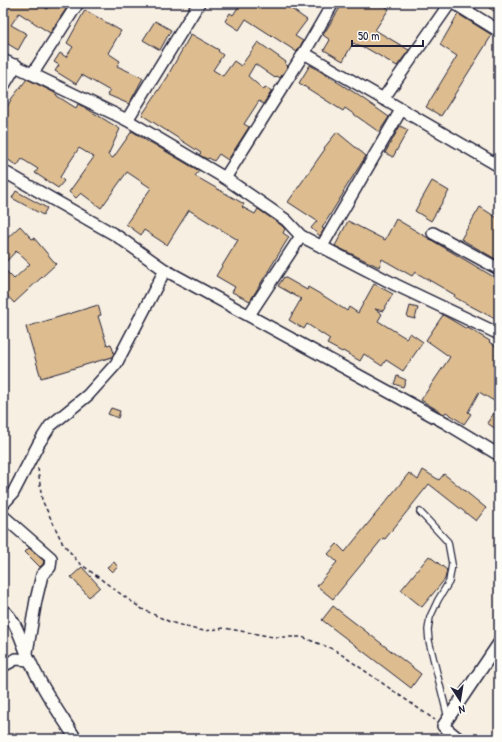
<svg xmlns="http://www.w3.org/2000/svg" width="502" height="742" viewBox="0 0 502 742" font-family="'Patrick Hand',sans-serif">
<rect width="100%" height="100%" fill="#f7efe2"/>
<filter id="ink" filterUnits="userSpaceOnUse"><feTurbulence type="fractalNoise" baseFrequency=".025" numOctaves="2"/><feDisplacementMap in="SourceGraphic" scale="8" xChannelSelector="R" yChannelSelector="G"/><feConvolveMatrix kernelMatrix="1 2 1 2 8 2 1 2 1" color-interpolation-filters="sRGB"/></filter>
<g filter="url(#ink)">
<g fill="#ddbd90" stroke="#22223b">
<path d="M3,3H37L47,9L51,3H70L50,33L19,13L11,25L27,34L18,50L3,41Z"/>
<path d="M241,3H283L307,20L295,36L303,41L297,52L246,19L239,30L225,21L230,13L233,15Z"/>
<path d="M343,3H389L386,7L389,9L375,30L409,50L397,66L366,48L365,49L353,43L343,61L324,50L330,40L323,35Z"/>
<path d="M492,3H499V14L489,8Z"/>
<path d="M85,10L121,31L108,53L120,61L117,66L143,78L129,104L108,95L110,91L82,75L76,84L55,71L59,65L54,62L60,53L66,57L73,47L67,43Z"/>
<path d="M458,14L492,35L441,116L426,107L457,56L440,45Z"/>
<path d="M155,21L171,30L160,50L143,40Z"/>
<path d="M191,34L219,50L218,51L223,55L213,70L223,76L234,61L241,66L258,42L286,62L285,64L288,66L280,78L277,76L275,78L255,64L248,76L264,90L265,87L272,91L263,104L259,101L244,124L249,127L228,160L219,154L214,161L209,158L207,159L199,155L201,153L142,115L169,75H168Z"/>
<path d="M310,65L355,93L389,117L379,132L345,108L343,111L299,83Z"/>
<path d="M27,79L53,92L57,95V96L76,108L78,104L89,110L120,129L108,155L113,158L132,131L150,143V142L199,171L195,176L244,204L242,207L255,214L258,209L281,225L285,229L283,233L289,237L250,301L232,292L235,287L216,276L238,240L189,210L167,245L144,230L141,235L126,224L151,188L127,172L101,208L81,193L76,198L69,192L94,157L79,148L60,177L64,181L58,188L35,173L38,169L22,159L17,166L3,156V114L12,98Z"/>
<path d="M400,126L408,130L393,157L385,153Z"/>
<path d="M337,132L366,156L343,192H344L322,228L324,229L320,236L311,228L317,221L288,202L325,149L324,148Z"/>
<path d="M432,181L449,191L431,221L415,211Z"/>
<path d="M16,191L47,208L43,215L12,198Z"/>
<path d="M480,207L499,219V261L461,239Z"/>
<path d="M396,219L499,280V321L454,297L455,295L415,272L412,276L382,259L379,267L335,246L348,221L385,240Z"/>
<path d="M20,226L32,239L34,238L56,264L14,303L3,291V268L14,279L30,264L16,251L3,265V242Z"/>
<path d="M284,277L307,290L308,287L327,298L347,311L349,307L358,313L374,284L393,294L383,311L375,309L382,314L378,321L406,338L410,333L423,342L403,371L386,360L382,366L364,354L360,361L343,351L342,352L327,344L330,339L307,324L304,329L289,320L301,299L278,286Z"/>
<path d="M98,305L101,315L98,316L107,345L111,344L114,353L112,357L41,378L26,327Z"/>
<path d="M410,306L418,308L415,319L407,317Z"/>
<path d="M443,315L467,329L468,328L490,341L489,342L499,348V404L479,392L468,412L471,414L464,424L446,412L444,414L421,400L450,357L426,340Z"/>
<path d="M397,376L406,380L403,387L394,384Z"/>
<path d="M499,406V431L487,423Z"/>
<path d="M111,408L120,411L118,418L108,414Z"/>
<path d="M423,470L439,480L444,474L486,508L476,521L429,484L385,539L383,538L333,599L317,586L337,562L328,554L337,544L345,552L409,473L418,480Z"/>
<path d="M29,548L44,561L43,564L40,567L25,552Z"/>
<path d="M429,556L447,570L445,579L422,607L401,590Z"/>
<path d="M114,562L118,567L112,572L107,567Z"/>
<path d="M82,567L100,587L89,597L71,577Z"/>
<path d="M333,606L421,674L411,688L322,620Z"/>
</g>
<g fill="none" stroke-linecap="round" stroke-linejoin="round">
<defs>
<path id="lane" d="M420,512L448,542L452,564L449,582L438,600L430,617L428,630L429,641L448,718"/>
<g id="street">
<path d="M454,3L499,31"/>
<path d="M304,53L499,166"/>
<path d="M3,60L127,120L225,178L286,220L301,236L396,285L499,334"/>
<path d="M33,73L78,3"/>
<path d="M3,87L16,65"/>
<path d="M383,99L450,3"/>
<path d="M127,120L199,3"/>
<path d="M3,171L117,236L165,270L446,423L499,455"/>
<path d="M225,178L304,53L333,3"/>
<path d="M433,233L499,269"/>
<path d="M322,246L401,110"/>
<path d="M249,315L301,236"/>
<path d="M3,504L13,493L39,443L50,426L88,395L116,364L165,270"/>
<path d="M3,516L51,558L50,567L42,575L36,600L27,652"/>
<path d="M3,610C18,622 22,645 30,661C42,689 60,714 76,739"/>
<path d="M3,666L16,659L29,660"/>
<path d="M459,739L443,726L499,643"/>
</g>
</defs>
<use href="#lane" stroke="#22223b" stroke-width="8"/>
<use href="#street" stroke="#22223b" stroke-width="14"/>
<path stroke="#22223b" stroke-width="1.5" stroke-dasharray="4 3" stroke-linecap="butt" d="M38,468L42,500L62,542L78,562L118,592L142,609L170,622L194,629L205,631L224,628L273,637H302L335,650L435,720"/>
<use href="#lane" stroke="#fdfcf7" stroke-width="5.5"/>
<use href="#street" stroke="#fdfcf7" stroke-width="11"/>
</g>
</g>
<rect width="502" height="742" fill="none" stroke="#fdfcf7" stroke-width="16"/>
<rect x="8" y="8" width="486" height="726" fill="none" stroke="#22223b" stroke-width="1.5" filter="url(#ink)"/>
<g transform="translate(460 700) rotate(168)" stroke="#fdfcf7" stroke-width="3" paint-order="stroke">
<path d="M0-3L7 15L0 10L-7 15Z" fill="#22223b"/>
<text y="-6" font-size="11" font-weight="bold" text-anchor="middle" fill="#22223b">N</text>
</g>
<path d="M352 40v6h71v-6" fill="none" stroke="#22223b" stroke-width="2"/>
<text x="358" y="40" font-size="12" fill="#22223b" stroke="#fdfcf7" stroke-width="3" paint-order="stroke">50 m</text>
</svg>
